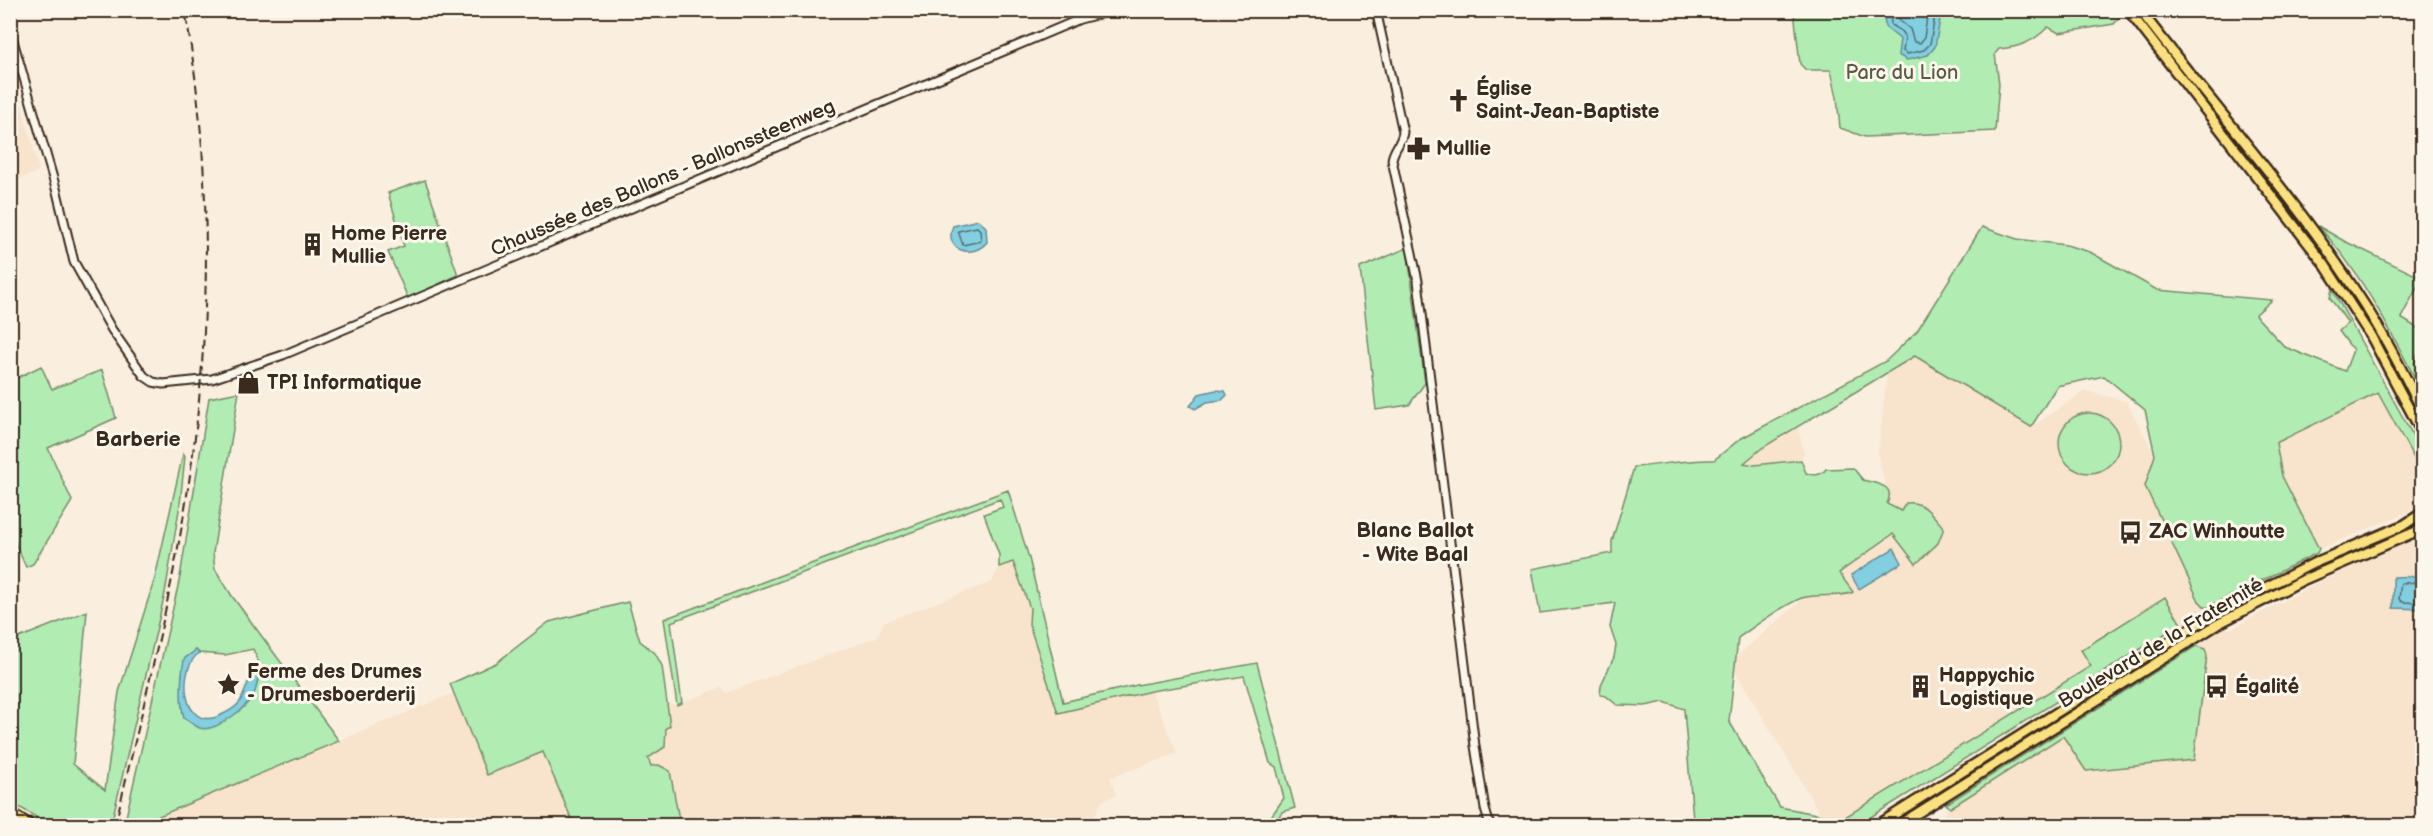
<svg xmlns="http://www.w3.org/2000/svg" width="2433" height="836" viewBox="0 0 2433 836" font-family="'Balsamiq Sans',sans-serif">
<rect width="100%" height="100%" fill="#faeede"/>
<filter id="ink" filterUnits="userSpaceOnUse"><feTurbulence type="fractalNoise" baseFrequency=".0167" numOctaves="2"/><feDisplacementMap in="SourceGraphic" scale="12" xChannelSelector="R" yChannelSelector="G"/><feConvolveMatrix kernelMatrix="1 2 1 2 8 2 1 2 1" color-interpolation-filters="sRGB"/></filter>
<g filter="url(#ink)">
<g fill="#f8e3cd">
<path d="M22,105L39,171L11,183V107Z"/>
<path d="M1915,356L2031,427L2085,391L2126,401L2155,455L2145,487L2199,601L2229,630L2329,577L2416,538L2422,539V825H1943L1948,822L1944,816L1948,809L2063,736L2086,771L2194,760L2207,655L2200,646H2196L2181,624L1846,825H1827L1730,662L1835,572L1895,526L1878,455L1887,375Z"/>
<path d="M2378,393L2422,473L2415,509L2319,549L2282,476L2276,443Z"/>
<path d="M1798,428L1804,453L1801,460L1754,465L1743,463L1762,448Z"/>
<path d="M1013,562L1030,608L1029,624L1058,712L1151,691L1177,753L1110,778L1116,795L1102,801L1094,817L1097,826L680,825L673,778L651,766L648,758L660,752L667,740L666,728L670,726L667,703L677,705L722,687L726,693L877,637L884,622L992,582L999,567Z"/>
<path d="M454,693L487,775L543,752L574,825L141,826L142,823Z"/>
</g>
<g fill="#b1ecb2" stroke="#768b68" stroke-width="1.5" fill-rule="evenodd">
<path d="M2118,10L2122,16H2117L2119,18L2114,24L2059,33L2048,27C2033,42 2021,47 1999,49L1995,54L1999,84L1995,131L1865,137L1840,128L1837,97L1831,70H1806L1800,64L1794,11Z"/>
<path d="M425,180L458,275L426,290L429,297L411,305L388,252L404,246L388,193Z"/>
<path d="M2318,226L2344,241L2422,278L2401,318L2422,331V343L2414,363L2422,377V392C2394,337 2361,271 2318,226Z"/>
<path d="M1982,227L2017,239L2066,245L2090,252L2157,290L2272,300L2255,315L2285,347L2345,371L2353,350L2339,331L2348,323L2330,298L2332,289L2422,452V473L2378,393L2276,443L2282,476L2319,549L2317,553L2206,608L2199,601L2145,486L2155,455L2145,410L2104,376L2057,386L2031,427L1915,356L1762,448L1744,463L1754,465L1801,460L1806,473C1814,476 1821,476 1826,469L1853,468L1863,480C1878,484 1896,485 1887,504L1901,511L1906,503C1924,500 1933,516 1944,528L1938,543L1916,564L1893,534L1839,573L1853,592C1843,598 1816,593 1802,598C1784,604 1754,627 1738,638L1729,721L1780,807L1842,819L2091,666L2081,650L2165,597L2181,624L1858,825H1679L1693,820L1684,709L1664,702L1645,706L1617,705L1606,696L1600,695L1601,685L1614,657L1616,645L1610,627L1615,603L1540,613L1532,569L1612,553V541L1634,467C1662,465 1687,459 1714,460L1740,439L1886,361L1917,331Z"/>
<path d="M1407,248L1425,383L1409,405L1376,410L1360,268Z"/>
<path d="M41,366L52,389L102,370L116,418L48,448L72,501L33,564L26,567L11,534V381Z"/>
<path d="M239,392L213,553L215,569L232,596L339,741L142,823L141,825L124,826L180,577L209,398ZM253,649L260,666L257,684L253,696L243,708L212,727L200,728L184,718L182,674L196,650L199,653L225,655Z"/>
<circle cx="2089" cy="443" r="30"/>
<path d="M183,454L185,456L180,504L165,593L111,825H49L11,802V641L87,611L73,764L105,790L119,692L155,578Z"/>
<path d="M1008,490L1029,558L1063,702L1137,685L1257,663L1295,808L1282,812L1274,825H1265L1284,798L1276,767L1270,763L1244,676L1151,691L1058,713L1029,624L1030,608L1013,562L999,567V555L984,514L1003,507L1000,499L671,622L682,703L677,705L664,619Z"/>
<path d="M628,602L640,641L655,653L662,666L670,726L666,728L665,747L648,758L651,766L659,765L670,771L680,825H574L543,752L487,775L450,684L496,663L549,622Z"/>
<path d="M2196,646L2205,649L2207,655L2194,760L2086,771L2063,736L1950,808L1946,804Z"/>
</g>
<g fill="#82cfe1" stroke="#668d93" stroke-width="1.5">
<path d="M1884,11V10L1966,11L1956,15L1941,14L1935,47L1928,55L1907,60L1898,55L1900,39L1885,27Z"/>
<path d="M978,220L986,227L987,242C972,260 943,250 953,226Z"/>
<path d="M1216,390L1225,391L1227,395L1222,400L1207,402L1195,409L1190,406L1199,394Z"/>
<path d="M1894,548L1902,563L1859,589L1851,575Z"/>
<path d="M2422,576V609L2393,608V577Z"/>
<path d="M196,650L199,653C177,669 182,732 219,716C226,713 234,709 239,703C246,693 248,680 253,669L260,666C258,676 258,685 254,694C247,707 216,733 200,728C195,726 189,721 184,718C179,699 181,678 184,659Z"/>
</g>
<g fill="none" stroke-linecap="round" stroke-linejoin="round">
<g stroke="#576c6c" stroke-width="1.5">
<path d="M1890,10L1891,25L1901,31L1905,37L1903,51L1907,54L1924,50L1930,44L1936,10"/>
<path d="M1898,10L1900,21L1910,29L1914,42L1920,43L1924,38L1928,10"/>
<path d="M977,227L980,230L981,241L963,245L958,231Z"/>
<path d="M2422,582L2401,583L2399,599L2402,602L2422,603"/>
</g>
<defs>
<g id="tertiary">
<path d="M1376,10L1403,132C1402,143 1393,149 1392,160L1418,281L1475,746L1485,809L1490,826"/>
<path d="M10,30L57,192L74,262L112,330L144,376L153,382L163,384L212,379L283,355L1080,19L1103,13L1127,10"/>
</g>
<g id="primary">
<path d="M2128,10L2325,265L2372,338L2422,433"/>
<path d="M2140,10C2213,106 2295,197 2360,298C2384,334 2403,372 2422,410"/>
<path d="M1876,826L2217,612L2314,563L2404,525L2422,513"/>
<path d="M1897,826L2218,624L2303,580L2422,529"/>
</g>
<path id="trunk" d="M10,813L31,826"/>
</defs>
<use href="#tertiary" stroke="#3b2a1e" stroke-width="11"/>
<use href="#primary" stroke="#3b2a1e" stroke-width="13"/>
<use href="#trunk" stroke="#3b2a1e" stroke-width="14"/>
<use href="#tertiary" stroke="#fbf7ec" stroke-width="7"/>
<use href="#primary" stroke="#fbe080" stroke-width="8"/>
<use href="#trunk" stroke="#fbe080" stroke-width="9"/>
<path stroke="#3b2a1e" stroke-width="2" stroke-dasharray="9 4.5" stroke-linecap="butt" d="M115,826C142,709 173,594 190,475C212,323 212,163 185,10"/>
</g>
</g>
<defs>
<symbol id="church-bare" viewBox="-9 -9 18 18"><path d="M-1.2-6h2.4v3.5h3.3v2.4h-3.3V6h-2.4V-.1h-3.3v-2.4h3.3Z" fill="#3b2a1e" stroke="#fbf7ec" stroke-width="2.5" paint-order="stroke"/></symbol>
<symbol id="pharmacy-bare" viewBox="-9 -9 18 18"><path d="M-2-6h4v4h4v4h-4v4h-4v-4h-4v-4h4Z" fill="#3b2a1e" stroke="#fbf7ec" stroke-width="2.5" paint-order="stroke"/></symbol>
<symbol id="building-bare" viewBox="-9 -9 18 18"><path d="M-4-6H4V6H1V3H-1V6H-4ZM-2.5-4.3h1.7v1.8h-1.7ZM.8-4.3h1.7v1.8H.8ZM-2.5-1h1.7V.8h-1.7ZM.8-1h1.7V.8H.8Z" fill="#3b2a1e" stroke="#fbf7ec" stroke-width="2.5" paint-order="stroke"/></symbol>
<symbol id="shop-bare" viewBox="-9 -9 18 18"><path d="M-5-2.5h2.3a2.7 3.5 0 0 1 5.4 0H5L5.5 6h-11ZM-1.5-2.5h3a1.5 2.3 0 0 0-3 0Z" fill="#3b2a1e" stroke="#fbf7ec" stroke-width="2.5" paint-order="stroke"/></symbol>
<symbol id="bus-bare" viewBox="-9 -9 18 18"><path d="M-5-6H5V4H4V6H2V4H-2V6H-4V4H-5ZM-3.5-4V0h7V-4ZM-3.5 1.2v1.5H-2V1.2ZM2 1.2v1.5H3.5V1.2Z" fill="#3b2a1e" stroke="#fbf7ec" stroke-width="2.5" paint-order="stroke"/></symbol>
<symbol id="sight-bare" viewBox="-9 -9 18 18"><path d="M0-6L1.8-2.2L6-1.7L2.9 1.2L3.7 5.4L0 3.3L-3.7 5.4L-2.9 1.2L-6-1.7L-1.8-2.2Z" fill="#3b2a1e" stroke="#fbf7ec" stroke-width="2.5" paint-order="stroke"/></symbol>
</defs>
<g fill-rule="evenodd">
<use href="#church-bare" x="1442" y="84" width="33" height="33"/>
<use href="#pharmacy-bare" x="1402" y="132" width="33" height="33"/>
<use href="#building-bare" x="296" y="228" width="33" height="33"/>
<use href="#shop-bare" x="232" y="366" width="33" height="33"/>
<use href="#bus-bare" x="2114" y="516" width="33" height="33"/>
<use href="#sight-bare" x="212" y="668" width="33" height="33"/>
<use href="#building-bare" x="1904" y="670" width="33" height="33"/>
<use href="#bus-bare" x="2200" y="670" width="33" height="33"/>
</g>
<g text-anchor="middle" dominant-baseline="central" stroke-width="6" stroke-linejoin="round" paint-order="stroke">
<g font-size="20" fill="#585a43" stroke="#fbf7ec">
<text x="1902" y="73">Parc du Lion</text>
</g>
<g font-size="20" font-weight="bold" fill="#3b2a1e" stroke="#fbf7ec" text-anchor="start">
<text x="1476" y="89">Église<tspan x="1476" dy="23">Saint-Jean-Baptiste</tspan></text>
<text x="1436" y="149">Mullie</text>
<text x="331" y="234">Home Pierre<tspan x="331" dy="23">Mullie</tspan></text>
<text x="267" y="383">TPI Informatique</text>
<text x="2149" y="532">ZAC Winhoutte</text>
<text x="247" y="672">Ferme des Drumes<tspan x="247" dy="23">- Drumesboerderij</tspan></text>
<text x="1939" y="676">Happychic<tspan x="1939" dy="23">Logistique</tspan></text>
<text x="2235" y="687">Égalité</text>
</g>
<g font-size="20" fill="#3b2a1e" stroke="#fbf7ec">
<text transform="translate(663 178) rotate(-23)">Chaussée des Ballons - Ballonssteenweg</text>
<text transform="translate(2161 643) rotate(-31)">Boulevard de la Fraternité</text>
</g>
<g font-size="21" font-weight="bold" fill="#3b2a1e" stroke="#fbf7ec">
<text x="138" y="439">Barberie</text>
<text x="1415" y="530">Blanc Ballot<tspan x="1415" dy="24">- Wite Baal</tspan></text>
</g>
</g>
<rect width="2433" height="836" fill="none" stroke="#fbf7ec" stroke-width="36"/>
<rect x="18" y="18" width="2397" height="800" fill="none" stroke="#3b2a1e" stroke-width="2" filter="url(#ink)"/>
</svg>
